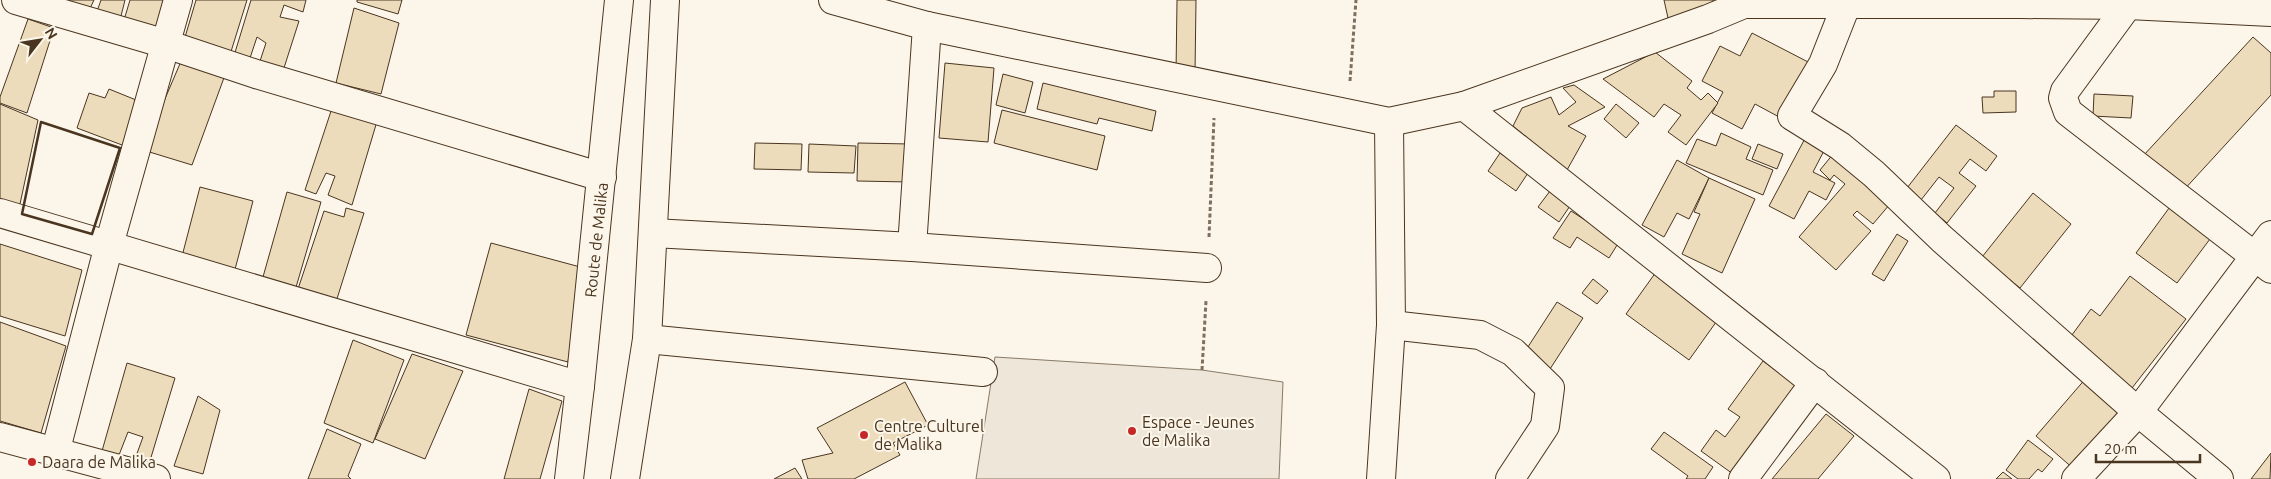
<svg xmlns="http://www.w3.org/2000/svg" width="2271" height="479" viewBox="0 0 2271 479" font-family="Ubuntu,sans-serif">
<rect width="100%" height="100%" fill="#fbf6e9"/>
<path fill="#ede6d9" stroke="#887966" d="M995,357L1202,370L1283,382L1279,479H976Z"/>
<g fill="#ecdcbc" stroke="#4a3520">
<path d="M69,0H94L87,15L66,7Z"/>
<path d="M101,0H125L120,20L95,17Z"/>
<path d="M130,0H175L167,32L124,20Z"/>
<path d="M196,0H247L229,58L183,44Z"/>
<path d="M251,0H306L303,12L284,5L280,17L299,21L283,71L258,67L266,43L257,37L248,64L233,59Z"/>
<path d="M357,0H402L398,14L357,2Z"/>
<path d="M1177,0H1196L1195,73H1176Z"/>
<path d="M1664,0H1713L1715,10L1668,18Z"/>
<path d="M354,8L399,23L381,94L336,83Z"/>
<path d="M28,19L54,28L27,113L0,103V97Z"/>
<path d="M1752,33L1810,63L1781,118L1755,104L1742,129L1712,113L1723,92L1702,81L1720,46L1740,56Z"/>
<path d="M2253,37L2271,53V95L2182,192L2143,156Z"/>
<path d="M1655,52L1692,81L1687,88L1701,100L1708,93L1718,103L1686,145L1668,132L1681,115L1664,104L1654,117L1603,79Z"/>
<path d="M182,59L225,75L192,165L143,150Z"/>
<path d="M945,63L994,68L988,142L939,138Z"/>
<path d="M1003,74L1033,82L1025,113L996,105Z"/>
<path d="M1043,83L1156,111L1152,131L1099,118L1097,124L1037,109Z"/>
<path d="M1574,85L1605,107L1568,126L1586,136L1567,170L1513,126L1522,108L1551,97L1559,115L1576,102L1563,88Z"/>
<path d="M109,89L141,102L130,148L77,128L89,93L105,98Z"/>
<path d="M1994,91H2016V112L1983,113L1982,97H1994Z"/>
<path d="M2094,94L2133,96L2131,118L2093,116Z"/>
<path d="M334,102L378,118L352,205L328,195L335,176L326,173L316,194L305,190Z"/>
<path d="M0,104L38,120L17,218L0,212Z"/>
<path d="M1616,104L1639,123L1626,138L1604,119Z"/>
<path d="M1002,110L1105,136L1097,170L994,143Z"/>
<path d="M1956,125L1997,156L1986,171L1970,159L1959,173L1976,186L1947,223L1935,213L1954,188L1939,177L1921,200L1907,188Z"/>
<path d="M1809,131L1829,141L1813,172L1835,183L1826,200L1809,191L1794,219L1769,206Z"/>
<path d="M1721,133L1751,147L1746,159L1773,170L1763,195L1686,163L1697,139L1716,146Z"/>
<path d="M755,143L802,144L801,170L754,169Z"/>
<path d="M858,143L910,144V182L857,181Z"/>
<path d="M809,144L856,146L854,173L808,172Z"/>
<path d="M1758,144L1783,154L1777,169L1752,159Z"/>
<path d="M1500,153L1528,173L1516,191L1488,171Z"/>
<path d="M1834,153L1890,204L1873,224L1857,211L1853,215L1871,231L1836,270L1799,237L1845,184L1834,175L1830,180L1820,170Z"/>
<path d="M1677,160L1709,178L1689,219L1677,213L1664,237L1642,225Z"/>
<path d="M1709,178L1755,199L1722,273L1682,254L1700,214L1694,212Z"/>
<path d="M200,187L253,201L233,277L180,264Z"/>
<path d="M1550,191L1570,206L1559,222L1538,207Z"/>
<path d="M287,192L321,202L294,294L261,284Z"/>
<path d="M2033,193L2071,224L2020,288L1982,257Z"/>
<path d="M2175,200L2216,231L2177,283L2136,253Z"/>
<path d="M346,208L364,213L335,305L296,295L324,211L344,217Z"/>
<path d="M1571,211L1619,242L1609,258L1577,237L1570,248L1553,238Z"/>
<path d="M1897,234L1908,241L1884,281L1872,274Z"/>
<path d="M491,243L584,268L568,362L466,335Z"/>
<path d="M0,244L82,270L65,336L0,316Z"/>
<path d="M1656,272L1719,318L1689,360L1626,314Z"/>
<path d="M2130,276L2186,319L2132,388L2069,339L2091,309L2100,316Z"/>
<path d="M1593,279L1608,291L1597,304L1582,293Z"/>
<path d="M1557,302L1583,318L1550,369L1524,353Z"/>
<path d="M0,322L66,346L41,433L0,421Z"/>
<path d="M353,340L404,360L373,443L324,423Z"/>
<path d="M412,354L463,371L425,459L375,439Z"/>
<path d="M1763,361L1803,391L1740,479L1701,451L1716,430L1725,437L1740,417L1728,409Z"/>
<path d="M127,363L175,378L149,464L135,459L143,437L128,432L119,455L102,451Z"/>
<path d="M2087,377L2126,411L2075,470L2036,436Z"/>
<path d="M905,382L928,425L893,443L900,455L854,479H808L802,460L833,453L817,428Z"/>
<path d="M529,389L562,401L540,479H504Z"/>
<path d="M198,396L220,410L203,474L174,466Z"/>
<path d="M1826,414L1854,436L1818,479H1772Z"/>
<path d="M327,429L361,444L348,476L351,479H308Z"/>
<path d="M1664,432L1713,467L1705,479H1686L1688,476L1651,449Z"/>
<path d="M2028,440L2053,459L2042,472L2038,469L2029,479H2018L2006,470Z"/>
<path d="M2271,453L2270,479H2251Z"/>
<path d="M795,468L802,479H774Z"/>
<path d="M2003,472L2012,479H1996Z"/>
</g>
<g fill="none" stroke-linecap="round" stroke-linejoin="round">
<defs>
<g id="street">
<path d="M16,0L166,44L256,74L602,177"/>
<path d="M833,0L927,26L1389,122L1464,106L1708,19L1744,4H2020L2128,5L2271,12"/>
<path d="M1847,3L1823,64L1792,116L1840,146L1874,174L1942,239L2138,412L2219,479"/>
<path d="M2128,5L2065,91L2063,98L2068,112L2271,269"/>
<path d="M1464,106L1936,479"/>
<path d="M0,213L580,386"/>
<path d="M653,233L912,247L1207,268"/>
<path d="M912,247L927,26"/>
<path d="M1391,325L1480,335L1513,352L1550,388L1545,426L1510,479"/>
<path d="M647,339L983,372"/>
<path d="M0,437L156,479"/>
<path d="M55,453L109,245L178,0"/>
<path d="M1381,479L1391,325L1389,122"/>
<path d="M1743,479L1815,382"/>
<path d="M2076,479L2138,412L2271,235"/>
</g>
<g id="secondary">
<path d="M569,479L580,386L619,0"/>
<path d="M625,479L647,339L665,0"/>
</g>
</defs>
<use href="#street" stroke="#4a3520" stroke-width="30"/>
<use href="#secondary" stroke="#4a3520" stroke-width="30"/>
<g stroke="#7f6f5c" stroke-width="3" stroke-dasharray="4 2.5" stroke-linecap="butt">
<path d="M1350,81L1356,0"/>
<path d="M1209,237L1214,118"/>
<path d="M1202,370L1206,301"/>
</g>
<use href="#street" stroke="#fbf6e9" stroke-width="28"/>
<use href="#secondary" stroke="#fbf6e9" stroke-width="28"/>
<path stroke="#4a3520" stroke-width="2.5" d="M41,122L120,148L92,234L22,214Z"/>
</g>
<g fill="#c62828" stroke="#fbf6e9" stroke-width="2">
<circle cx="1132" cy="431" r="5"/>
<circle cx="864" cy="435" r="5"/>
<circle cx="32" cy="462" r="5"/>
</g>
<g text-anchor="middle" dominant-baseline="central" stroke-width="4" stroke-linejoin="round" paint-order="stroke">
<g font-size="16" fill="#4a3520" stroke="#fbf6e9">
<text transform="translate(596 240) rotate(-84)">Route de Malika</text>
</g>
<g font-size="16" fill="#4a3520" stroke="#fbf6e9" text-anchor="start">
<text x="1142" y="422">Espace - Jeunes<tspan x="1142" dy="18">de Malika</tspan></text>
<text x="874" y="426">Centre Culturel<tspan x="874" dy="18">de Malika</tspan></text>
<text x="42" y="462">Daara de Malika</text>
</g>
</g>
<g transform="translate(40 40) rotate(59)" stroke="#fbf6e9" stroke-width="4" paint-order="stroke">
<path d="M0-4L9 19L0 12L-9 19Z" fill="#4a3520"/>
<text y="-8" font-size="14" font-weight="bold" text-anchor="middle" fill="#4a3520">N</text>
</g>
<path d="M2096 454v8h104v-8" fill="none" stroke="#4a3520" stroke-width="2.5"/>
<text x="2104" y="454" font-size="15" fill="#4a3520" stroke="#fbf6e9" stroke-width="4" paint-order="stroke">20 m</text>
</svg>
